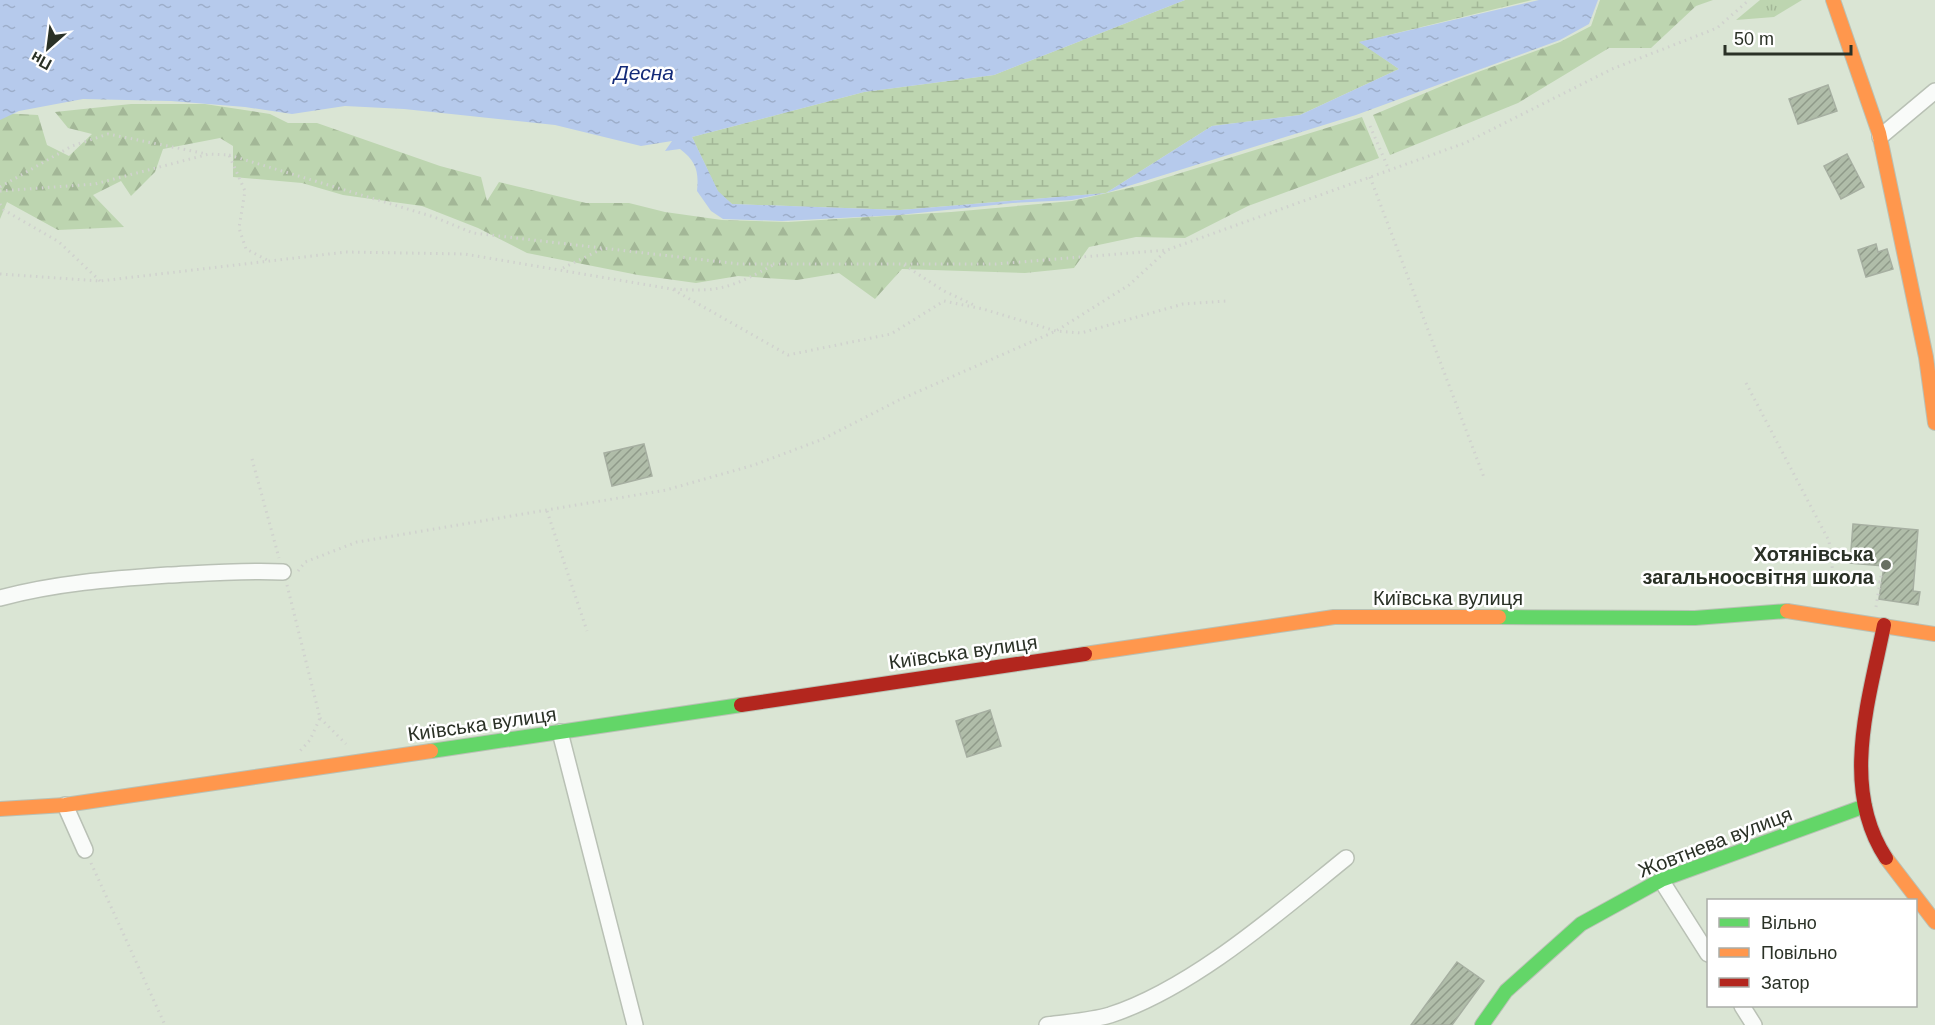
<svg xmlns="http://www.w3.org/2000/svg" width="1935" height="1025" viewBox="0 0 1935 1025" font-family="Arial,sans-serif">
<defs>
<pattern id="grass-tufts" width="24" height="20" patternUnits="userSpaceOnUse" patternTransform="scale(1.5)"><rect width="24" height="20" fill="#bdd5b0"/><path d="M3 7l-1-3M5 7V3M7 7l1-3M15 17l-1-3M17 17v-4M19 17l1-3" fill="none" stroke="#a3b797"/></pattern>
<pattern id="forest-firs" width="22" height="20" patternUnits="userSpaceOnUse" patternTransform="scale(1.5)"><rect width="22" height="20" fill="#bdd5b0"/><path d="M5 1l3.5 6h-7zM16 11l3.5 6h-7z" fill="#a3b797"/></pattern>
<pattern id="wetland-marsh" width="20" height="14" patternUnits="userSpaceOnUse" patternTransform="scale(1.5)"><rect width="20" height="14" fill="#bdd5b0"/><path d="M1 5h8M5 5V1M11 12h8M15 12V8" fill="none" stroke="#a3b797"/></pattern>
<pattern id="water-ripples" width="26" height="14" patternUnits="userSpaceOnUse" patternTransform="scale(1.5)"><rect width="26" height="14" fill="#b6caec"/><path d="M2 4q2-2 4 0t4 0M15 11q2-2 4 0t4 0" fill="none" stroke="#9daeca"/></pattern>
<pattern id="building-hatch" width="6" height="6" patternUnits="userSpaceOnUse" patternTransform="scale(1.5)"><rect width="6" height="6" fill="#b0bda9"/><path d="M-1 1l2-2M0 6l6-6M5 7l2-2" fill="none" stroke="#8f9a89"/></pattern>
</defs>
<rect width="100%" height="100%" fill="#dae5d4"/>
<path fill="url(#grass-tufts)" d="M1760,0H1802L1774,17L1736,20Z"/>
<g fill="url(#forest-firs)">
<path d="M1600,0H1713L1696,6L1651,48H1609L1518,103L1390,155L1373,115L1456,80L1560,42L1591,26Z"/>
<path d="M131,104H205L270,114L288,123H317L440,166L481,177L487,201L499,182L586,203H629L665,212L722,220L788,222L951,212L1072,201L1142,185L1362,117L1379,158L1248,206L1185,238L1136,237L1089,247L1074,268L1025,273L902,269L875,299L839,273L797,280L738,276L696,283L638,275L527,253L478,228L422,206L343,195L302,183L233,177V146L220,138L163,149L155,172L131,196L121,181L93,195L124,227L58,230L7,202L0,219V113L38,115L47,145L69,156L92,134L68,128L55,112Z"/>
</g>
<path fill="url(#wetland-marsh)" d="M1185,0H1532L1360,42L1399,69L1300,115L1212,126L1106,193L900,210L732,204L718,192L692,137L864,92L994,75Z"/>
<path fill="url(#water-ripples)" d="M0,0H1185L994,75L864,92L692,137L718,191L732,204L900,210L1106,193L1212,126L1300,115L1399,69L1359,42L1539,0H1598L1589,24L1560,40L1356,115L1106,193L1072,200L1013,203L899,215L782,221L723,219L711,211L697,191C699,171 696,161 680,149L665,151L672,141L641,146L555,125L404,109L345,106L292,114L245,107L171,101L83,99L19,111L0,120Z"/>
<g fill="url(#building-hatch)" stroke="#a6afa1" stroke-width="1.5">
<path d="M1828,85L1837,111L1798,124L1789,99Z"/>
<path d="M1847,154L1864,187L1841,199L1824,166Z"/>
<path d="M1876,244L1878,252L1887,249L1893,269L1866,277L1858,250Z"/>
<path d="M644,444L652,476L612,486L604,453Z"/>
<path d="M1853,524L1918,530L1913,591L1920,592L1918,605L1879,599L1884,566L1850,563Z"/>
<path d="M990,710L1001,746L967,757L956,721Z"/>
<path d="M1457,962L1484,981L1452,1025H1411Z"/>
</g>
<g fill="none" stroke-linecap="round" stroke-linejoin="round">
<defs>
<g id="street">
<path d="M1880,137L1935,91"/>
<path d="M0,598C56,583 111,579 168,575C207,573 245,570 283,572"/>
<path d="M560,732L635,1025"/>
<path d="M65,805L85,850"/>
<path d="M1661,880L1708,954"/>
<path d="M1742,1006L1754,1025"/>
<path d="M1047,1025C1067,1022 1090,1021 1110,1015C1193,988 1279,912 1346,858"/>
</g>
<g id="fast">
<path d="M1499,617L1695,618L1787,611"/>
<path d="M431,751L741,705"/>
<path d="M1482,1025L1506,991L1581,924L1661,880L1865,806"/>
</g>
<g id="slow">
<path d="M1833,0L1879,133L1926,357L1935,423"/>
<path d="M1787,611L1935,634"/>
<path d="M1085,654L1334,617H1499"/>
<path d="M0,809L65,805L431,751"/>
<path d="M1886,858L1935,922"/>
</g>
<g id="jam">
<path d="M1884,625C1869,700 1840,788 1886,858"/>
<path d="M741,705L1085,654"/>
</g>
</defs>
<use href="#street" stroke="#b9c1b5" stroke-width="18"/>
<use href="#fast" stroke="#b9c1b5" stroke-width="16"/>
<use href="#slow" stroke="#b9c1b5" stroke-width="16"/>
<use href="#jam" stroke="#b9c1b5" stroke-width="16"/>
<g stroke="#d0d2ce" stroke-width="3" stroke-dasharray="1.5 4.5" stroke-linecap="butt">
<path d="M1370,126L1389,170"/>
<path d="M229,155L434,217L473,233L739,264H996L1167,250L1465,143L1612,69L1717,28L1749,0"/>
<path d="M1370,177L1485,480"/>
<path d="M0,187L72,146L108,134L207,154"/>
<path d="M0,191L95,184L209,154L229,155L245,191L239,228L246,249L269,261"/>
<path d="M0,204L4,210L59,242L100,281"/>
<path d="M904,265L944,291L976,306"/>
<path d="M563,268L602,249"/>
<path d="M0,274L100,281L346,252L465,254L672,289L788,355L891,334L944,301L983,309L1056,331L1081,333L1183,304L1226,301"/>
<path d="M674,289C721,293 734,286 775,264"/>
<path d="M1746,383L1829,541L1833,574L1880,582"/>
<path d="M252,459L279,558"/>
<path d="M547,511L587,631"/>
<path d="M298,571L305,562L357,542L666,490L754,465L823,439L899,400L1056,331L1129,285L1165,252"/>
<path d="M287,585L320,718L310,740L300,751"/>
<path d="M1876,607L1883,563"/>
<path d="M320,718L346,744"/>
<path d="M91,863L165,1025"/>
</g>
<use href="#street" stroke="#f9fbf9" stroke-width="15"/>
<use href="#fast" stroke="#63d668" stroke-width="14"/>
<use href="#slow" stroke="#ff974d" stroke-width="14"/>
<use href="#jam" stroke="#b3261e" stroke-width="14"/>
</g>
<circle fill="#687063" stroke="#fff" stroke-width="2" cx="1886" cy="565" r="6"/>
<g text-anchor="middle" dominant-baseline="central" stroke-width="5" stroke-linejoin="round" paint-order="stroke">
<g font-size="20" font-weight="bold" fill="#2a3126" stroke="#fff" text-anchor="end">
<text x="1874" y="554">Хотянівська<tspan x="1874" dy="23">загальноосвітня школа</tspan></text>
</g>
<g font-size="20" fill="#2a3126" stroke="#fff">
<text x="1448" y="598">Київська вулиця</text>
<text transform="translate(963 652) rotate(-8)">Київська вулиця</text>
<text transform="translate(482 724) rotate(-8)">Київська вулиця</text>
<text transform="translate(1715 842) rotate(-21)">Жовтнева вулиця</text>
</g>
<g font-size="21" font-style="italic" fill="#142b79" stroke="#fff">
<text x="644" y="72">Десна</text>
</g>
</g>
<rect x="1707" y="899" width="210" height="108" fill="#ffffff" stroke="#aaada8" stroke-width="1.5"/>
<rect x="1719" y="918" width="30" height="9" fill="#63d668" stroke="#aaada8" stroke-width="1.5"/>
<text x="1761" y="929" font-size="18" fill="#2a3126">Вільно</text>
<rect x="1719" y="948" width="30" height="9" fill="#ff974d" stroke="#aaada8" stroke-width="1.5"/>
<text x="1761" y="959" font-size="18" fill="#2a3126">Повільно</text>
<rect x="1719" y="978" width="30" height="9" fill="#b3261e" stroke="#aaada8" stroke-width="1.5"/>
<text x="1761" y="989" font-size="18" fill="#2a3126">Затор</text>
<g transform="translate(48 48) rotate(208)" stroke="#ffffff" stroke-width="4.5" paint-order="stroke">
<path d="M0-4.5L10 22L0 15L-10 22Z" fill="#2a3126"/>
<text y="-9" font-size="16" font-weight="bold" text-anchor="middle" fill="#2a3126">Пн</text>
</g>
<path d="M1725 45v9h126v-9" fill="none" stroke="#2a3126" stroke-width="3"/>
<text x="1734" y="45" font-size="18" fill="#2a3126" stroke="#ffffff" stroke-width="4.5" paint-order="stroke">50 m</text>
</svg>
